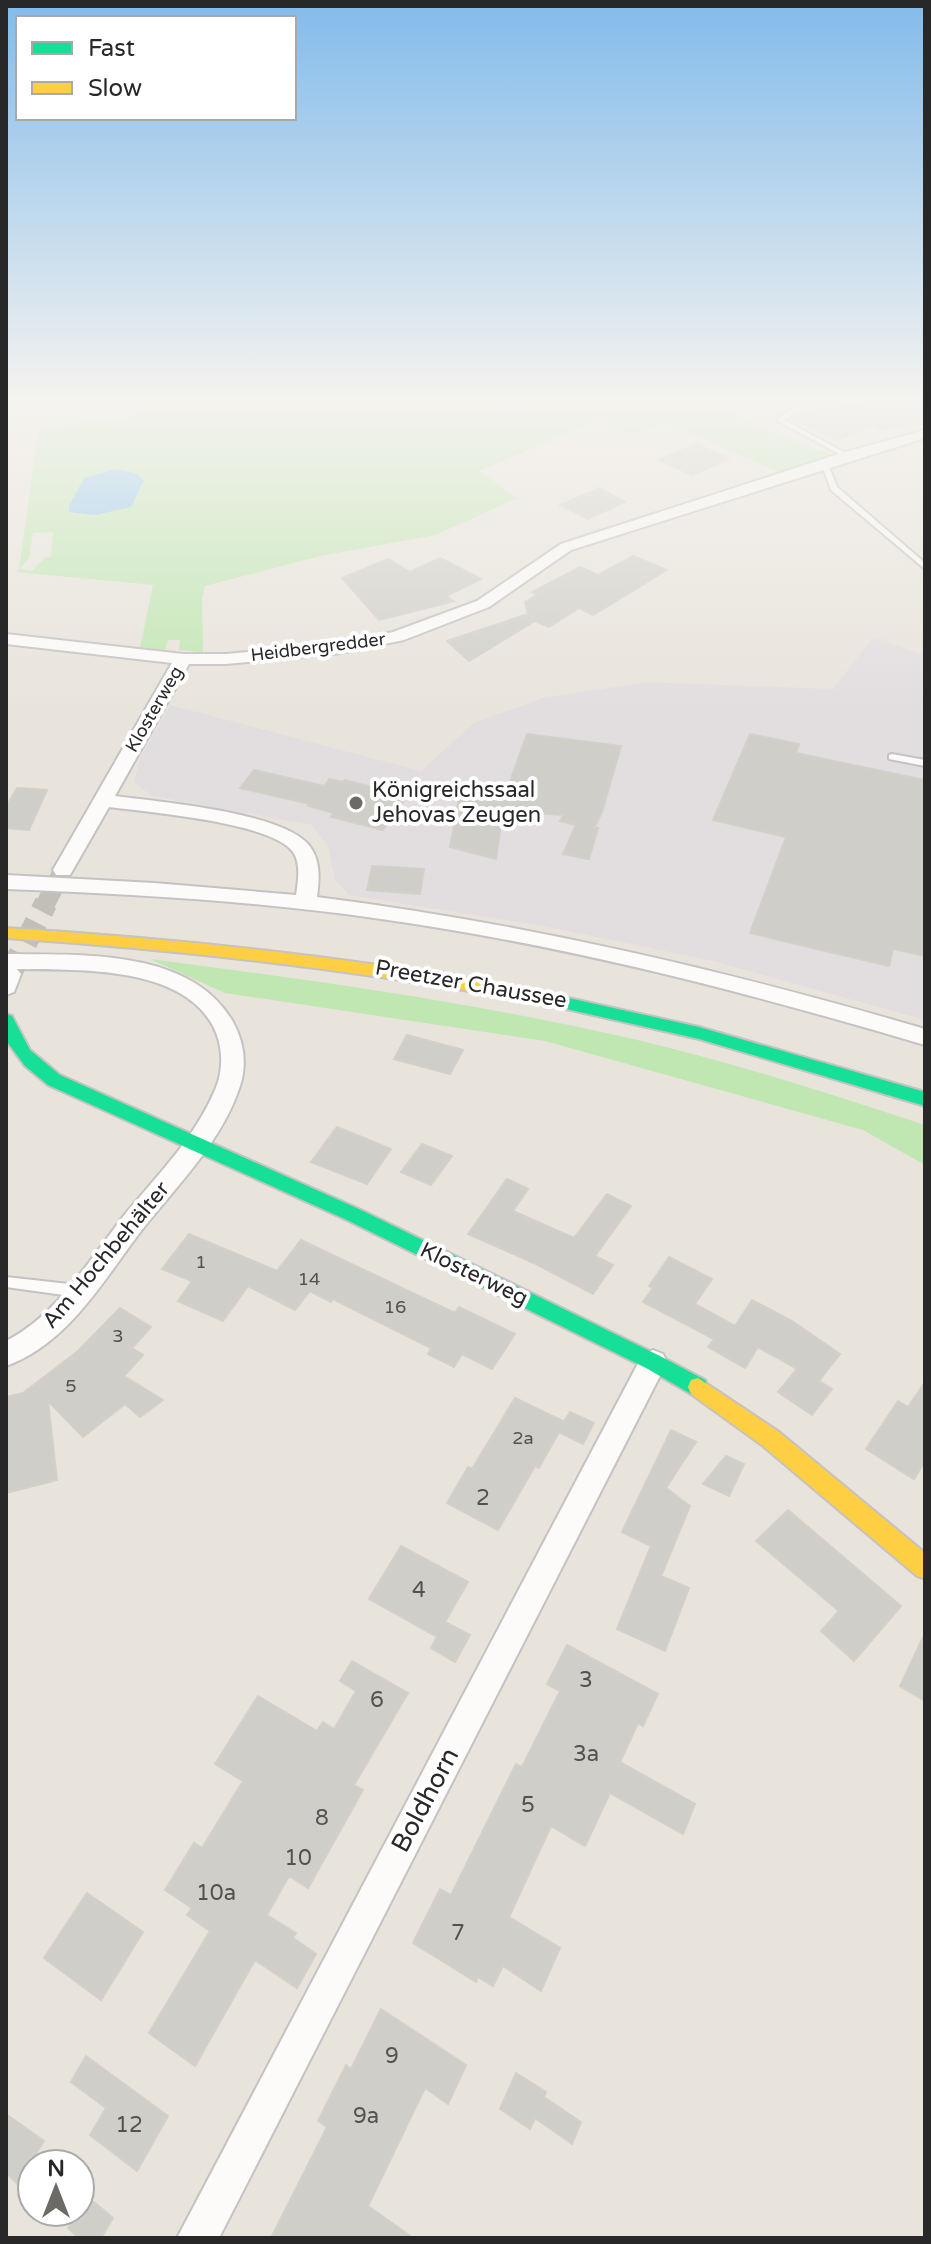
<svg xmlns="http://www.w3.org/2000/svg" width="931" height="2244" viewBox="0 0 931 2244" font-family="'Varela Round',sans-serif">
<rect width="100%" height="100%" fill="#e8e4dc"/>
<path fill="#e2dee0" d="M874,636L925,656V1020L713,961L543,926L349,895L335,880L328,846L312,825L152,796L134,782L140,758L170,705L421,771L474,723L543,698L646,682L833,689Z"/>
<g fill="#c0e6b2" fill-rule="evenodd">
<path d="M149,399H493L492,405C509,407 528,410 542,399H716L750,424L832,455L779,472L667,423L631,435L599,420L479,471L517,498L436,535L320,556L205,586L202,598L203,652L179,650L180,640H168L165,650L140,648L153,585L16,572L19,569L39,428L132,416ZM53,532L51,557H45L32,571L19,569L29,558L33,533Z"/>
<path d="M150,959C311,980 471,1002 629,1038C729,1061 828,1093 925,1125V1165L863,1130L545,1041L225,993Z"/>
</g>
<path fill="#8ac5ef" d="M115,469L135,473L144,480L131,507L95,515L69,512V506L84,478Z"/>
<g fill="#d0cec8" stroke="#d2d0c9" stroke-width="2">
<path d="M875,399H925V421L880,430L873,425L838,440L791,419L820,405L828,409Z"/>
<path d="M696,444L729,459L692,475L659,460Z"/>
<path d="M599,488L625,502L588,519L560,505Z"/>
<path d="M633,556L667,570L593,615L579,608L549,627L532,620L533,622L469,661L447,641L528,614L525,602L537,595L532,592L580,567L598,575Z"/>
<path d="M440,558L481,579L446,596L454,601L379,620L342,578L388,559L410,572Z"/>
<path d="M527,734L621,746L602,812L594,828H598L589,859L563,854L576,825L560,821L564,815L503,811L496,859L450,847L461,787L507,790Z"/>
<path d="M750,734L799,744L796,753L925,780V956L893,949L889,966L750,933L786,837L713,820Z"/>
<path d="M254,770L324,786L329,779L343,782L345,780L384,790L381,793L405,799L383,830L331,817L334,813L308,806L310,804L240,788Z"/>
<path d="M17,788L47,790L29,830L6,828V807Z"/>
<path d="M372,866L424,869L420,894L367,890Z"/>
<path d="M407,1035L463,1050L450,1074L394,1059Z"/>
<path d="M337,1127L391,1149L367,1184L311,1162Z"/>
<path d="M422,1144L452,1156L431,1185L401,1172Z"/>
<path d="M507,1179L528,1189L513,1211L574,1238L607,1194L631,1206L595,1256L613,1265L593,1294L536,1264L468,1234Z"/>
<path d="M189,1234L277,1271L301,1240L455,1313L459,1307L515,1334L492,1369L462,1354L454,1367L428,1354L431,1348L333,1299L331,1302L310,1291L295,1310L248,1286L223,1321L178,1301L192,1281L162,1269Z"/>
<path d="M669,1257L712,1279L695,1304L735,1326L752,1300L792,1321L840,1354L819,1381L832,1389L812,1415L778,1392L797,1369L758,1347L745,1368L708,1347L714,1339L643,1302L653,1288L649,1286Z"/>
<path d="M120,1308L151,1327L132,1348L143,1355L124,1376L163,1400L140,1417L125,1404L83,1437L48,1401L57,1480L6,1493V1397L23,1393L78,1351Z"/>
<path d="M925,1382V1461L914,1479L866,1449L898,1401L908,1407Z"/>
<path d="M515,1398L565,1422L562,1425L570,1412L594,1423L583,1444L559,1432L539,1468L535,1466L498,1530L447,1503L468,1467L472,1469Z"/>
<path d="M671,1430L696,1442L666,1488L690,1506L661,1576L689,1588L665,1651L617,1629L651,1546L622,1532Z"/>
<path d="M726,1456L744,1464L729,1496L703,1484Z"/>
<path d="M788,1510L901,1606L854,1661L821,1631L839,1611L756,1541Z"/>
<path d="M401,1546L468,1582L445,1622L470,1635L455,1662L431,1648L437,1637L369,1599Z"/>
<path d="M925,1633V1701L900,1686Z"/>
<path d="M567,1645L658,1694L643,1726L638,1723L620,1762L695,1804L683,1834L610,1793L585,1846L551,1826L509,1917L560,1948L541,1991L503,1966L493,1986L478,1977L476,1982L413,1943L440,1889L451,1895L516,1764L522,1767L560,1691L547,1684Z"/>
<path d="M352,1661L408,1693L354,1785L363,1790L308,1888L289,1876L267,1915L296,1933L293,1938L316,1954L297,1988L255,1960L195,2066L149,2033L210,1931L187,1915L192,1908L165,1890L194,1843L202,1848L243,1781L215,1764L258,1696L317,1731L323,1722L334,1729L356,1691L340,1681Z"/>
<path d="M87,1893L143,1932L101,2000L44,1958Z"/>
<path d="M381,2009L466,2065L448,2104L425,2088L368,2206L413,2238H271L327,2127L318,2121L346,2065L351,2069Z"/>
<path d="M86,2056L168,2116L137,2171L90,2135L106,2108L71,2082Z"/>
<path d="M516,2073L546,2092L544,2097L581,2122L572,2144L535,2118L530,2129L500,2109Z"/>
<path d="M6,2114L44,2141L32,2160L36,2164H32V2173L21,2188L6,2172Z"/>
<path d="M85,2202H94L113,2218L101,2238H79L68,2228Z"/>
</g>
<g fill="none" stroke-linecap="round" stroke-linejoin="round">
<path stroke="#c2beb8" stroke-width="19" stroke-dasharray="19 9" stroke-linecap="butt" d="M45,905L63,870"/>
<path stroke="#c2beb8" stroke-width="23" stroke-dasharray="23 12" stroke-linecap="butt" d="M10,974L46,903"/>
<defs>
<g id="lane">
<path d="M808,399H822L807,404L784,420L849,455V457H845L776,420L803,401Z"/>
<path d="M821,462L828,464L837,487L925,563V569L831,490Z"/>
<path d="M892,754L925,760V766L889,759V755Z"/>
<path d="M6,1277L78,1285L83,1287L85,1291L83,1295L78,1297L6,1287Z"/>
</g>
<g id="street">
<path d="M925,430V438L571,550L489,607L404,640L341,653L226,664H189L115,796C158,802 288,812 311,848C321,863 319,881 317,897C524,923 725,970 925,1029V1045C746,992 566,945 381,919C257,901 132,894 6,889V875L154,883L296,895C298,882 301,863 293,852C272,822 146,812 109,807L70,875H56L53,870L172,663L6,644V634L183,654H226L341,643L393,632L477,601L561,544L842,453Z"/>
<path d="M6,954C80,955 191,948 233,1022C244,1042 247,1064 240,1086C223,1139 179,1184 145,1226C105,1277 70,1343 6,1366V1341C58,1315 91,1257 126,1213C158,1175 195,1137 215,1090C224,1070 223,1045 213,1026C180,965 77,970 17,969L21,974L14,992L6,995Z"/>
<path d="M653,1350L663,1354L667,1362L663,1370L219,2238H177L643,1354Z"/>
</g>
<g id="fast">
<path d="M537,991L699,1027L925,1092V1106L699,1039L531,1001L529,997L531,993Z"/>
<path d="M6,1014L12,1016L30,1050L60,1075L361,1210L660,1356L705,1380L708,1387L705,1394L698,1396L691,1394L646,1368L347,1220L48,1085L25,1066L8,1043Z"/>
</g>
<g id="slow">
<path d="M6,928C185,939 361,958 537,991L545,997L537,1003C361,970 185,950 6,938Z"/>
<path d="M698,1378L779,1432L925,1553V1579L917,1576L763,1446L691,1394L688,1387L691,1380Z"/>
</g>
</defs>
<use href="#lane" stroke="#c4c2c2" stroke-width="4"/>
<use href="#street" stroke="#c4c2c2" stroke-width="4"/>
<use href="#fast" stroke="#c4c2c2" stroke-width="4"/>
<use href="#slow" stroke="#c4c2c2" stroke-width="4"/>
<use href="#lane" fill="#fcfbfa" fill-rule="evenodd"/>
<use href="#street" fill="#fcfbfa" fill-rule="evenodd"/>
<use href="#fast" fill="#16e098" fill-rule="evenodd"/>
<use href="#slow" fill="#ffcf43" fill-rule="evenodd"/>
</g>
<linearGradient id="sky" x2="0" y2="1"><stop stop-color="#82bbeb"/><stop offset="0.56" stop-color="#f5f3ef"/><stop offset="1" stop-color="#f5f3ef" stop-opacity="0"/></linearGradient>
<rect width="931" height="714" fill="url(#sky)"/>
<circle fill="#6b6a67" stroke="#fff" stroke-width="3" cx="356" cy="803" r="8"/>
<g text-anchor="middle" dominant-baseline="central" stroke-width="8" stroke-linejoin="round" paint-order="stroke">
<g font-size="18" fill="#282828" stroke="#fff">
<text transform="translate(318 647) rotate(-7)">Heidbergredder</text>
<text transform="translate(154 709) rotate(-60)">Klosterweg</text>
</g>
<g font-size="18" fill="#535251">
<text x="201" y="1262">1</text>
<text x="309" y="1279">14</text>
<text x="395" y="1307">16</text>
<text x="118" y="1336">3</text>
<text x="71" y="1386">5</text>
<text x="523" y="1438">2a</text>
</g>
<g font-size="22" fill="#282828" stroke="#fff" text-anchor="start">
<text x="372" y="790">Königreichssaal<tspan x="372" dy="25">Jehovas Zeugen</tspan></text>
</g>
<g font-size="22" fill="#282828" stroke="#fff">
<text transform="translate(471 984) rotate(10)">Preetzer Chaussee</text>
<text transform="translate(106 1255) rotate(-50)">Am Hochbehälter</text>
<text transform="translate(474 1274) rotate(26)">Klosterweg</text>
</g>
<g font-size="22" fill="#535251">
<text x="483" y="1498">2</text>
<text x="419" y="1590">4</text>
<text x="586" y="1680">3</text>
<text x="377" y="1700">6</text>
<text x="586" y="1754">3a</text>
<text x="528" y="1805">5</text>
<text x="322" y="1818">8</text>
<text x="298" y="1858">10</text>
<text x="216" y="1893">10a</text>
<text x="458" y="1933">7</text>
<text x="392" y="2056">9</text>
<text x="366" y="2116">9a</text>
<text x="129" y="2125">12</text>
</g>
<g font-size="26" fill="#282828" stroke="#fff">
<text transform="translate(425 1800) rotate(-62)">Boldhorn</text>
</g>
</g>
<rect width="931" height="2244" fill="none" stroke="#282828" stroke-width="16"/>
<rect x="16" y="16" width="280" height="104" fill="#ffffff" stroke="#a9a9a9" stroke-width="2"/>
<rect x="32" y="42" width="40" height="12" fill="#16e098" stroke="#a9a9a9" stroke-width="2"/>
<text x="88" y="56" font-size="24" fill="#282828">Fast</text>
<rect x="32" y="82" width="40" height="12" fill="#ffcf43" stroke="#a9a9a9" stroke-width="2"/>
<text x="88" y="96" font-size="24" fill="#282828">Slow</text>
<g transform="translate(56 2188)"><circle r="38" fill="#ffffff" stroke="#a9a9a9" stroke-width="2"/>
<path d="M0-6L14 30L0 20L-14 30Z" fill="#6b6a67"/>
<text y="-12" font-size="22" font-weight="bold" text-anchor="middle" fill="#282828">N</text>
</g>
</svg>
